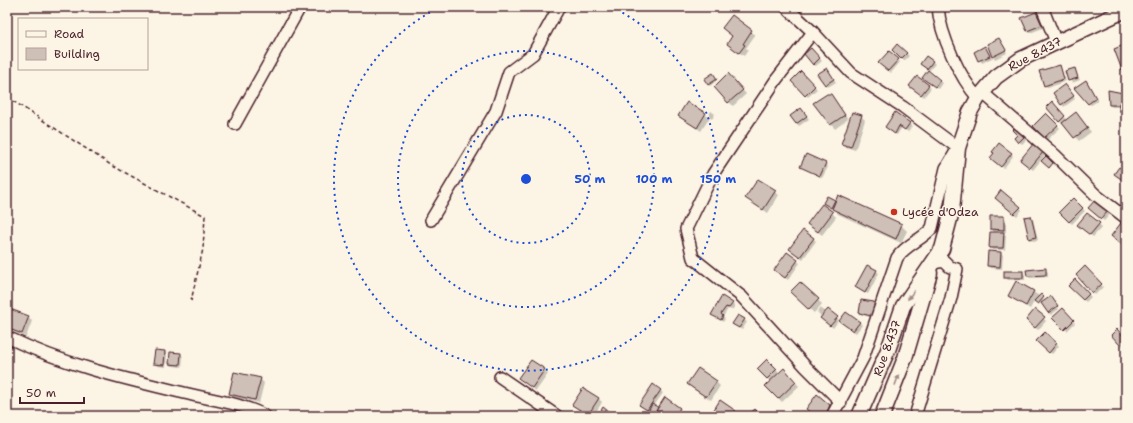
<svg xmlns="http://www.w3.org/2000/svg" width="1133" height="423" viewBox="0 0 1133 423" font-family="'Shantell Sans',sans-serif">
<rect width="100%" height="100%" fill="#fcf5e5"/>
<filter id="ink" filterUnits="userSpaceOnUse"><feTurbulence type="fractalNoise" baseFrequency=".025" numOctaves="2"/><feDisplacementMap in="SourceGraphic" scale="8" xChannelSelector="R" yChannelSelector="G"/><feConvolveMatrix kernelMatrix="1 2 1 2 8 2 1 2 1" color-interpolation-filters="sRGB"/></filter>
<g filter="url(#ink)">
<g fill="#0003">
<path d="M1036,13L1043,28L1030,33L1027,31Z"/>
<path d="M732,17L755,35L746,48L748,50L744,56L732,47L733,36Z"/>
<path d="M999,39L1007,53L995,59L993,56Z"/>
<path d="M898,45L909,56L904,61L893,50Z"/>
<path d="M985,47L992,58L982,63L975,52Z"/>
<path d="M811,49L822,61L816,66L813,64Z"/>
<path d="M889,52L900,62L891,73L880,63Z"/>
<path d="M932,61L935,64L928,72L942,83L938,89L926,80L929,71L921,64Z"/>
<path d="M1059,66L1066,81L1048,88L1045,85Z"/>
<path d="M1074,69L1080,80L1072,83L1066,72Z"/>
<path d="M801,72L817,89L808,97L792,81Z"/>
<path d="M829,72L836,82L828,87L819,74Z"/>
<path d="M713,74L717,80L710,86L705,80Z"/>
<path d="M728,75L746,94L733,106L715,87Z"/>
<path d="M917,77L931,88L924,97L913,88Z"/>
<path d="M1086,81L1098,101L1091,105L1088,103Z"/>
<path d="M1067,87L1075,99L1064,107L1062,104Z"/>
<path d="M1122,93L1126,95V112L1121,111L1120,107H1112L1110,105Z"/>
<path d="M834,99L848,119L835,129L815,103Z"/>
<path d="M1052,103L1067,120L1076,113L1091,132L1079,141L1063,122L1062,124L1047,107Z"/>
<path d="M711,111L715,114L712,119L710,117L701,131L684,119L705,114L708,117Z"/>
<path d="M803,111L809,119L799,126L791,116Z"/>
<path d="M896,114L912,126L908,132L902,127L897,135L889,129Z"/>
<path d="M1046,114L1060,128L1047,140L1034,126Z"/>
<path d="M861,116L865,120L855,150L846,147L842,143Z"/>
<path d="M1017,127L1028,138L1022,144L1015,138L1018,135Z"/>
<path d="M1126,145V152L1123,149Z"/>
<path d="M1043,152L1046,154L1033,170L1024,162Z"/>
<path d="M1011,154L1013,156L1004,168L994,160Z"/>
<path d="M825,164L828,167L822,178L801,166Z"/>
<path d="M1120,168L1126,172V182L1118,177Z"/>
<path d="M759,180L779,195L768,213L747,198Z"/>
<path d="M828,197L836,202L901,225L907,231L901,243L838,214L833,208L825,204Z"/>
<path d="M1073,199L1085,211L1072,224L1060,212Z"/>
<path d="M998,200L1020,207L1022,210L1017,216Z"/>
<path d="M1097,200L1111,213L1104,221L1090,208Z"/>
<path d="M832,213L836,217L822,235L808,224Z"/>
<path d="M1087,214L1102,227L1093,237L1081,227Z"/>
<path d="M1004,217L1006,220V232H1002L1006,236L1005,250H993L990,247L995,233L991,229Z"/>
<path d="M1030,217L1033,219L1038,240L1033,241L1030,238Z"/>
<path d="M1126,228V243L1124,246L1114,238Z"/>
<path d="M803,231L816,241L803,259L793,251Z"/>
<path d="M1001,253L1003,255L1002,269L990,268L988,265Z"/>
<path d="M797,261L800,263L788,280L777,272Z"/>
<path d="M868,266L879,273L868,294L857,287Z"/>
<path d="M1085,268L1103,287L1095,295L1077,275Z"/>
<path d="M1045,269L1048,272V277L1030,278L1028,276Z"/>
<path d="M1023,272L1025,275V280H1008L1005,277Z"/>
<path d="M1075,281L1091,297L1086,302L1069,286Z"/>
<path d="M800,283L822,304L814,313L791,292Z"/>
<path d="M1033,292L1044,299L1039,305L1035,300L1030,309L1009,296Z"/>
<path d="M722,298L735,306L732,310L728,309L723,317L725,319L723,322L712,314Z"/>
<path d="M1053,300L1059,309L1051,315L1048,312Z"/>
<path d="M873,303L876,305L877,319L863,315L860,312Z"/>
<path d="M820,308L839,320L833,328L817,312Z"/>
<path d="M1063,310L1075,323L1067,331L1054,318Z"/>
<path d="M1036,311L1046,321L1038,330L1027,320Z"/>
<path d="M28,317L32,321L26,337L7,329V319Z"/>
<path d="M744,320L747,322L742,330L736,326Z"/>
<path d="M859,322L862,325L856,333L843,323Z"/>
<path d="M1045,333L1059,346L1052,354L1037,341Z"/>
<path d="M1120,333L1126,340L1122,346L1120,343Z"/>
<path d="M156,351L165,352L167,355L166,367L157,366L154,363Z"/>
<path d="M181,354L183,357L182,367L172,366L170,363Z"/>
<path d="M767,360L780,373L784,370L799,386L782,402L767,386L771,382L758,369Z"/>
<path d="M544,370L548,374L536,391L519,378Z"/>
<path d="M260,379L264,383L259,403L234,397L230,393Z"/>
<path d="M716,382L720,386L711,400L692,388Z"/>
<path d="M660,391L663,393L654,406L659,409L665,398L682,411L679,416H664L657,411L655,415L642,407Z"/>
<path d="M598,398L602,402L594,416H588L573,405Z"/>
<path d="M829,405L833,409L831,416H814Z"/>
<path d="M736,411L739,416H712Z"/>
<path d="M903,413L904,414L905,416H901L900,414Z"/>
</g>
<g fill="#cfc0b7" stroke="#4a1f2b">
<path d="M1036,12L1042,25L1027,31L1021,18Z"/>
<path d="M732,15L752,30L743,44L745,45L739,53L727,44L732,36L722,28Z"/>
<path d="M999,38L1006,50L992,57L987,44Z"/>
<path d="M897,44L907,53L901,59L892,50Z"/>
<path d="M1126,44V69L1122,70L1114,49Z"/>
<path d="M985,46L990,56L978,61L974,52Z"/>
<path d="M811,48L820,58L813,65L804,54Z"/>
<path d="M889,51L899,59L888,71L878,63Z"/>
<path d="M926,56L933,61L927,69L920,64Z"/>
<path d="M1060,65L1064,79L1044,86L1039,71Z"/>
<path d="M827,68L834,79L825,85L817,74Z"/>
<path d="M1075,68L1078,78L1068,81L1065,71Z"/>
<path d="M928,70L940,80L935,87L922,78Z"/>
<path d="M801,71L815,86L805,96L791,81Z"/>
<path d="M713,73L717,79L708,85L704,79Z"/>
<path d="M728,73L743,90L728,103L714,87Z"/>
<path d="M917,76L929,85L921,95L909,86Z"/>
<path d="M1086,80L1096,98L1088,104L1074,88Z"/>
<path d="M1065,84L1074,96L1061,105L1053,93Z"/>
<path d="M1108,90L1123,93V105H1109Z"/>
<path d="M827,94H831L845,115L830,125L813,103Z"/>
<path d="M1052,101L1065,116L1059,122L1046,107Z"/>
<path d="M687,102L706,113L697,128L678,116Z"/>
<path d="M1119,103L1126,104V111H1119Z"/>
<path d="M801,108L807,116L796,124L790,116Z"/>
<path d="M852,112L862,115L851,147L841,144Z"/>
<path d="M895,112L910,123L905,130L899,126L895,134L885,127Z"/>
<path d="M1076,112L1088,128L1074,138L1062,123Z"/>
<path d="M1046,113L1058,125L1044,138L1033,126Z"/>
<path d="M1017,125L1026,135L1018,143L1014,138L1017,135L1012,130Z"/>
<path d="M999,143L1012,153L1001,167L990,158L994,153L992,152Z"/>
<path d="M1034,143L1044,151L1030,168L1020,160Z"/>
<path d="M806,154L826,163L820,176L800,167Z"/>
<path d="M1046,156L1053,163L1049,168L1041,161Z"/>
<path d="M1119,167L1126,171L1124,181L1114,174Z"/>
<path d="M758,179L776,190L763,210L745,198Z"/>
<path d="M1001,190L1021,207L1014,214L995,198Z"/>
<path d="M838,195L902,224L896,239L832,209Z"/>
<path d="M827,196L835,200L831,208L823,203Z"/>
<path d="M1073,198L1083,208L1069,222L1059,212Z"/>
<path d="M1096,199L1109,210L1101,219L1088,208Z"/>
<path d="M822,204L833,212L818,232L807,224Z"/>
<path d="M1087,213L1100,223L1090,235L1077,225Z"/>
<path d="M990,216H1004V230L990,229Z"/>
<path d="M1031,216L1036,237L1029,239L1024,217Z"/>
<path d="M1121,223L1126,227V238L1121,244L1111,236Z"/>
<path d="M803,230L814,238L800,257L789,249Z"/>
<path d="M990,232H1004L1003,248H989Z"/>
<path d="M988,251L1001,252L1000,267L987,266Z"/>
<path d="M787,252L798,260L785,278L774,270Z"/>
<path d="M867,265L877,270L865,293L855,287Z"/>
<path d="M1085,266L1102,284L1092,293L1076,275Z"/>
<path d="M1046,268V275L1027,276L1026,270Z"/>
<rect x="1004" y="271" width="19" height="7"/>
<path d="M1075,279L1089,294L1083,300L1068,286Z"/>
<path d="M1016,281L1034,291L1026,306L1008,296Z"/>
<path d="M800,282L819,299L809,310L790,292Z"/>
<path d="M1041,294L1044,297L1038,304L1034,301Z"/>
<path d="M722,296L733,303L729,308L726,307L721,314L723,316L721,320L711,315Z"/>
<path d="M1051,296L1058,306L1048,313L1041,303Z"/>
<path d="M861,300L874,302L875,317L859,313Z"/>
<path d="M1063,308L1074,320L1064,330L1052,318Z"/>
<path d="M10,309L29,316L22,334L7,328V316Z"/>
<path d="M828,309L838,317L830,326L820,318Z"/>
<path d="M1035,309L1045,317L1035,328L1026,320Z"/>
<path d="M846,312L860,322L853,331L839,321Z"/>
<path d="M738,315L745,319L739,328L732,324Z"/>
<path d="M1117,329L1125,338L1119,344L1111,335Z"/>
<path d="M1045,332L1057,343L1049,353L1036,341Z"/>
<path d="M155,350L165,351L164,365L153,364Z"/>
<path d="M170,352L181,353L180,365L169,364Z"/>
<path d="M767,359L777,369L767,379L757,369Z"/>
<path d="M531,360L545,369L532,388L518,378Z"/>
<path d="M698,368L717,381L706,397L687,384Z"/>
<path d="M784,368L796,382L778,399L765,386Z"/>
<path d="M234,372L261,378L255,400L229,394Z"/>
<path d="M653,384L661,390L647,410L639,405Z"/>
<path d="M583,388L599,398L588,415L572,405Z"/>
<path d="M817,394L830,405L825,416H813L814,415L806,409Z"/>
<path d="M665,397L680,408L675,416H663L656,411Z"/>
<path d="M720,400L736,411L733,416H710Z"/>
<path d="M652,404L658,407L654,415L648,412Z"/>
<path d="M603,407L608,411L605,416H598Z"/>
<path d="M755,409L762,416H747Z"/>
</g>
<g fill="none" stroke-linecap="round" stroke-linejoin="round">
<defs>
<g id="minor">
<path d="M786,7L813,32L851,73L903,107L958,148L946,168L932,228C922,240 905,245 897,258L863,358L832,416"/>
<path d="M938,7C940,35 960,78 978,98"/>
<path d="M1042,7L1056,42"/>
<path d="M813,32L776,80L713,174L686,229L693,258L742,297L805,366L841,402"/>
<path d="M983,93L1055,155L1096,195L1126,218"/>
<path d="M235,124L300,7"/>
<path d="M431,220L496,111L509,72L533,54L559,7"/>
<path d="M7,337C65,365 121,378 184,393C211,400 240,402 265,416"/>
<path d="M500,377L557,416"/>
<path d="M915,416L951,298L957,269L950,267L944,261L933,263"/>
</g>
<g id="major">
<path d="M859,416L888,350L903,306L942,249L952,211L958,148L970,112L978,98L996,77L1021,59L1126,10"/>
<path d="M882,416L905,358L930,273"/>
</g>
</defs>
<use href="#minor" stroke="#4a1f2b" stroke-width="14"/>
<use href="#major" stroke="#4a1f2b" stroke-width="17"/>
<path stroke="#4a1f2b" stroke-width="1.5" stroke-dasharray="4 3" stroke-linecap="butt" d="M7,97L111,165L205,216L203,249L191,301"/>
<use href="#minor" stroke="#fcf5e5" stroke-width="11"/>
<use href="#major" stroke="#fcf5e5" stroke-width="14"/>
</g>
<defs><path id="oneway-solid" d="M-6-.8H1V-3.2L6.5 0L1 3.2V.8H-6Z"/></defs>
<g fill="#a38a88">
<use href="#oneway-solid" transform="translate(911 295) rotate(126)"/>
<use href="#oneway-solid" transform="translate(897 380) rotate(-70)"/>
</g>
</g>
<g fill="none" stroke="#1d4ed8" stroke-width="2" stroke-dasharray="2 4">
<circle cx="526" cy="179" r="64"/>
<circle cx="526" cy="179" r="128"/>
<path d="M612 7A192 192 0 1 1 440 7"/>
</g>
<circle fill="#c8321e" stroke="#fcf5e5" stroke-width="1.5" cx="894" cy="212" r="4"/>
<g text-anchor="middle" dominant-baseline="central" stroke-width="3" stroke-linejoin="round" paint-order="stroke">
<g font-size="12" fill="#4a1f2b" stroke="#fcf5e5">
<text transform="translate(1035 54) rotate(-28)">Rue 8.437</text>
<text transform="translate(887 348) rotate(-70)">Rue 8.437</text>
</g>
<g font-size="12" fill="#4a1f2b" stroke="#fcf5e5" text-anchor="start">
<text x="902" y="212">Lycée d'Odza</text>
</g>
</g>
<circle cx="526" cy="179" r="6" fill="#1d4ed8" stroke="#fcf5e5" stroke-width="2"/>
<g font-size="12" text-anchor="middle" font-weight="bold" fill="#1d4ed8" stroke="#fcf5e5" stroke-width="3" stroke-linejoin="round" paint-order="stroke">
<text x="590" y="183">50 m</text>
<text x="654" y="183">100 m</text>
<text x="718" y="183">150 m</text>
</g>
<rect width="1133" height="423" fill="none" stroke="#fcf5e5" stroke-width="24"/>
<rect x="12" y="12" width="1109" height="399" fill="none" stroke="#4a1f2b" stroke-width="1.5" filter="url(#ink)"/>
<rect x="18" y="18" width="130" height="52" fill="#fcf5e5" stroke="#b59f9b"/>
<rect x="26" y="31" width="20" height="6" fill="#fcf5e5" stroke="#b59f9b"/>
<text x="54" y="38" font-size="12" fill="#4a1f2b">Road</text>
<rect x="26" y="48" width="20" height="12" fill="#cfc0b7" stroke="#b59f9b"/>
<text x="54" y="58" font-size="12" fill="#4a1f2b">Building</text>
<path d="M20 397v6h64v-6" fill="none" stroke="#4a1f2b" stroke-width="2"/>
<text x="26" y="397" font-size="12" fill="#4a1f2b" stroke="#fcf5e5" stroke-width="3" paint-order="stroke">50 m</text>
</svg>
